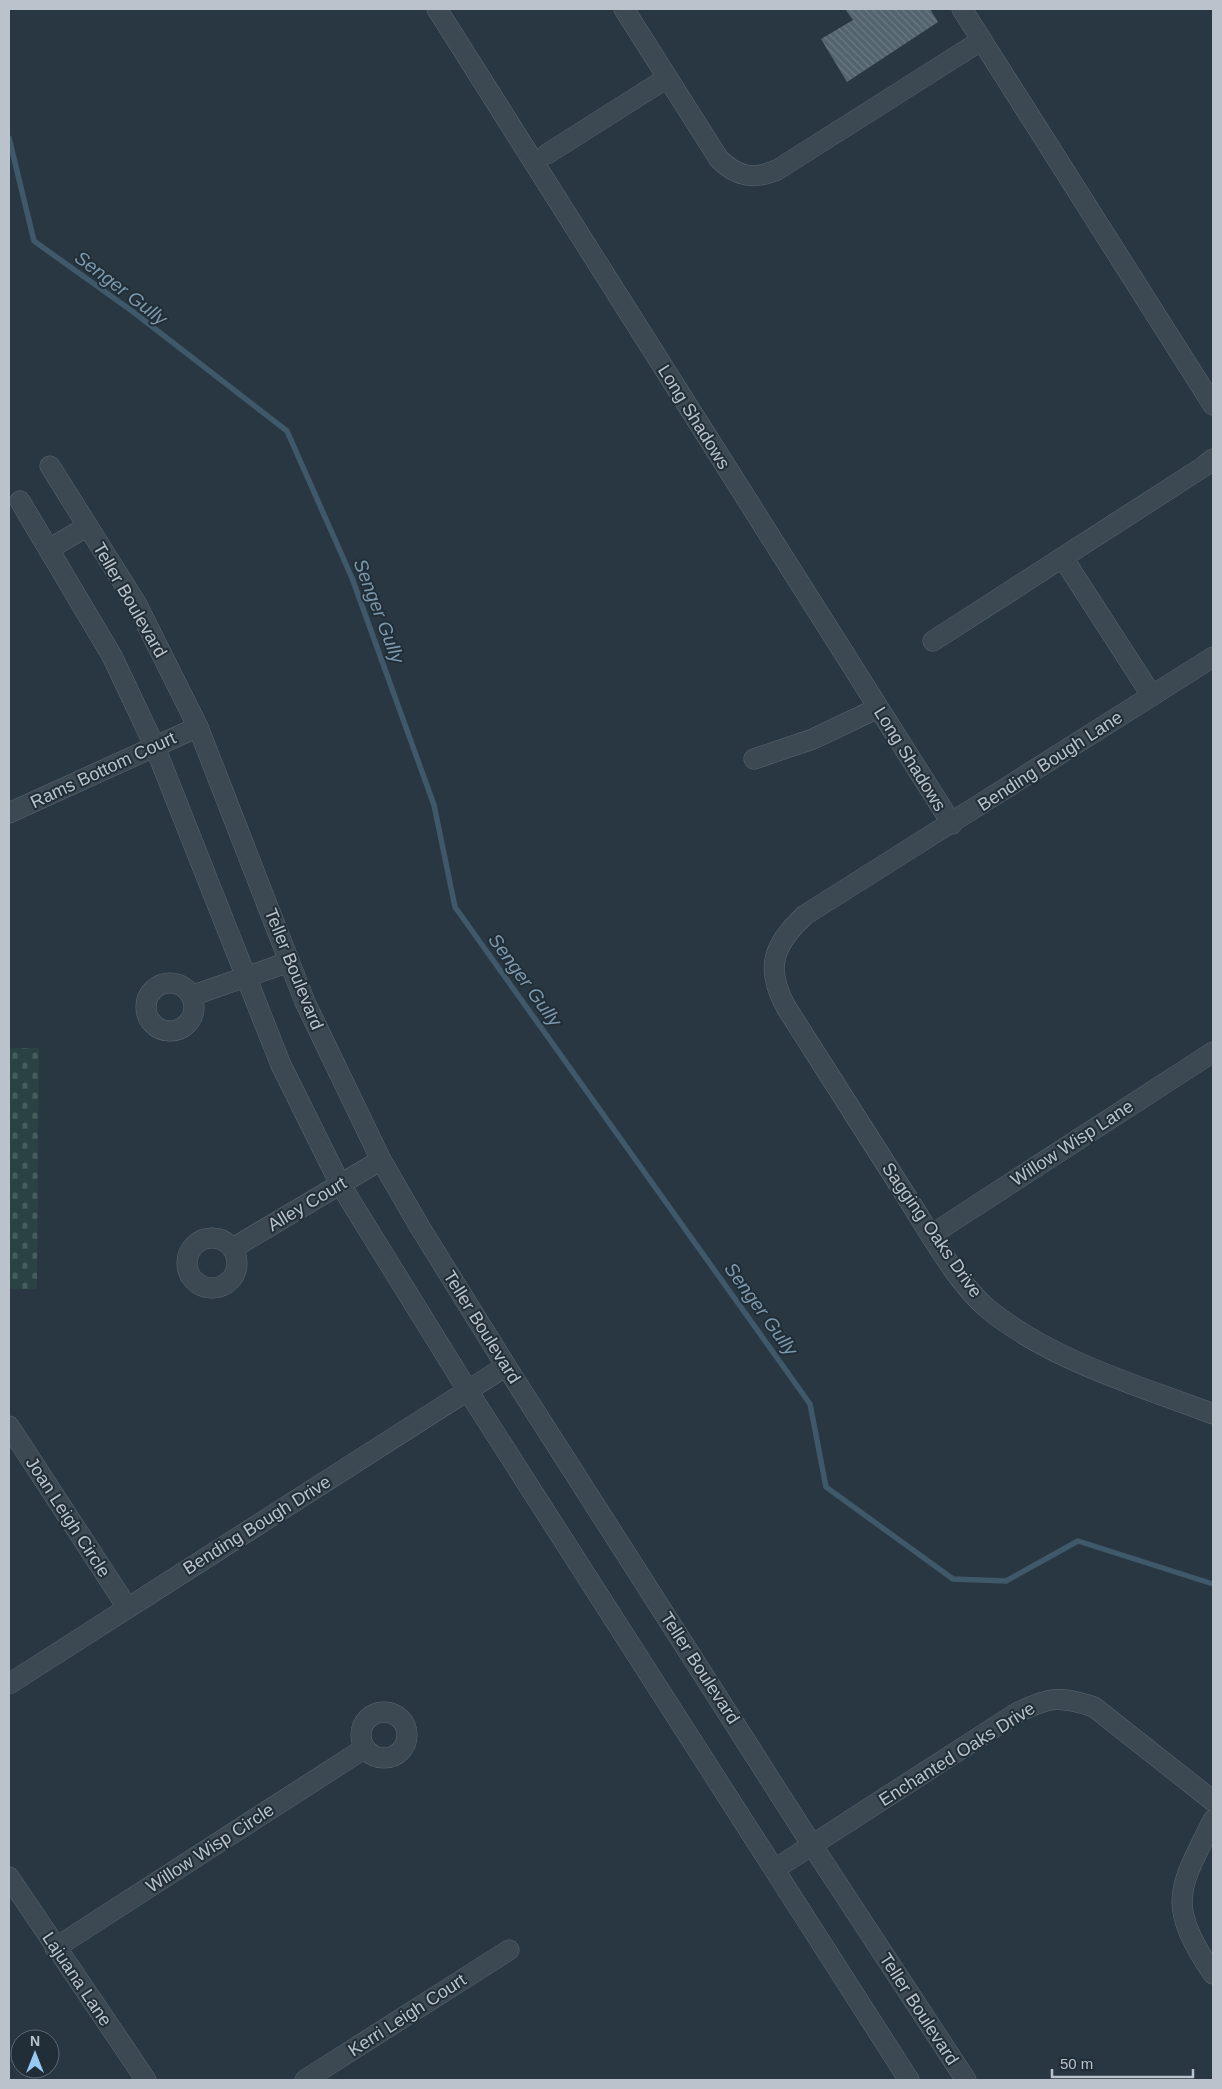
<svg xmlns="http://www.w3.org/2000/svg" width="1222" height="2089" viewBox="0 0 1222 2089" font-family="Arial,sans-serif">
<defs>
<pattern id="cemetery-stones" width="16" height="16" patternUnits="userSpaceOnUse" patternTransform="scale(1.25)"><rect width="16" height="16" fill="#2a4342"/><path d="M2 7V4a2 2 0 0 1 4 0v3zM10 15v-3a2 2 0 0 1 4 0v3z" fill="#475c5c"/></pattern>
<pattern id="building-back-hatch" width="6" height="6" patternUnits="userSpaceOnUse" patternTransform="scale(1.25)"><rect width="6" height="6" fill="#54646f"/><path d="M-1 5l2 2M0 0l6 6M5-1l2 2" fill="none" stroke="#6a7982"/></pattern>
</defs>
<rect width="100%" height="100%" fill="#283742"/>
<path fill="url(#cemetery-stones)" d="M9,1048H39L37,1289H9Z"/>
<g fill="none" stroke-linecap="round" stroke-linejoin="round">
<path stroke="#3f586a" stroke-width="5.5" d="M9,138L34,241L132,311L287,431L352,578L434,805L455,907L810,1404L826,1487L953,1579L1006,1581L1078,1541L1213,1584"/>
</g>
<path fill="url(#building-back-hatch)" d="M845,9H930L938,22L847,82L821,39L853,20Z"/>
<g fill="none" stroke-linecap="round" stroke-linejoin="round">
<defs>
<g id="minor">
<path d="M437,9L952,824"/>
<path d="M624,9L719,159C737,177 754,180 777,170L982,40"/>
<path d="M962,9L1213,405"/>
<path d="M547,154L667,78"/>
<path d="M50,466L136,603L198,727L305,1002L381,1160L421,1229L506,1366L812,1845L966,2080"/>
<path d="M20,501L112,656L155,747L281,1065L340,1184L468,1391L909,2080"/>
<path d="M49,549L88,526"/>
<path d="M1063,558L1152,696"/>
<path d="M933,641L1203,467L1213,459"/>
<path d="M1213,657L805,915C774,944 764,967 786,1007C827,1072 869,1137 910,1202C931,1235 958,1284 988,1309C1052,1361 1137,1385 1213,1414"/>
<path d="M754,759L813,739L878,708"/>
<path d="M9,813L198,727"/>
<circle cx="170" cy="1007" r="24"/>
<path d="M191,996L289,962"/>
<path d="M931,1235L1213,1052"/>
<circle cx="212" cy="1263" r="25"/>
<path d="M233,1248L381,1160"/>
<path d="M9,1426L127,1607"/>
<path d="M9,1684L506,1366"/>
<circle cx="384" cy="1735" r="23"/>
<path d="M1213,1820C1178,1891 1166,1903 1213,1974"/>
<path d="M775,1869L1015,1714C1048,1697 1060,1695 1094,1707L1213,1801"/>
<path d="M9,1877L146,2080"/>
<path d="M55,1948L365,1748"/>
<path d="M305,2080L509,1950"/>
</g>
</defs>
<use href="#minor" stroke="#5b666f" stroke-width="21"/>
<use href="#minor" stroke="#3d4952" stroke-width="20"/>
</g>
<g text-anchor="middle" dominant-baseline="central" stroke-width="4" stroke-linejoin="round" paint-order="stroke">
<g font-size="18" fill="#bac3cc" stroke="#212e37">
<text transform="translate(694 417) rotate(58)">Long Shadows</text>
<text transform="translate(130 600) rotate(60)">Teller Boulevard</text>
<text transform="translate(910 759) rotate(58)">Long Shadows</text>
<text transform="translate(1050 761) rotate(-33)">Bending Bough Lane</text>
<text transform="translate(103 770) rotate(-25)">Rams Bottom Court</text>
<text transform="translate(294 969) rotate(68)">Teller Boulevard</text>
<text transform="translate(1072 1143) rotate(-33)">Willow Wisp Lane</text>
<text transform="translate(307 1204) rotate(-31)">Alley Court</text>
<text transform="translate(932 1230) rotate(55)">Sagging Oaks Drive</text>
<text transform="translate(482 1327) rotate(58)">Teller Boulevard</text>
<text transform="translate(68 1517) rotate(57)">Joan Leigh Circle</text>
<text transform="translate(257 1525) rotate(-32)">Bending Bough Drive</text>
<text transform="translate(700 1668) rotate(57)">Teller Boulevard</text>
<text transform="translate(957 1754) rotate(-32)">Enchanted Oaks Drive</text>
<text transform="translate(210 1848) rotate(-33)">Willow Wisp Circle</text>
<text transform="translate(77 1979) rotate(56)">Lajuana Lane</text>
<text transform="translate(919 2009) rotate(57)">Teller Boulevard</text>
<text transform="translate(407 2015) rotate(-33)">Kerri Leigh Court</text>
</g>
<g font-size="19" font-style="italic" fill="#7c98ad" stroke="#212e37">
<text transform="translate(121 288) rotate(37)">Senger Gully</text>
<text transform="translate(379 611) rotate(69)">Senger Gully</text>
<text transform="translate(525 980) rotate(54)">Senger Gully</text>
<text transform="translate(761 1309) rotate(54)">Senger Gully</text>
</g>
</g>
<rect width="1222" height="2089" fill="none" stroke="#bac3cc" stroke-width="20"/>
<g transform="translate(35 2054)"><circle r="24" fill="#212e37" stroke="#5e6a73"/>
<path d="M0-4L9 19L0 12L-9 19Z" fill="#96c9f4"/>
<text y="-8" font-size="14" font-weight="bold" text-anchor="middle" fill="#bac3cc">N</text>
</g>
<path d="M1052 2069v8h141v-8" fill="none" stroke="#bac3cc" stroke-width="2.5"/>
<text x="1060" y="2069" font-size="15" fill="#bac3cc" stroke="#212e37" stroke-width="4" paint-order="stroke">50 m</text>
</svg>
